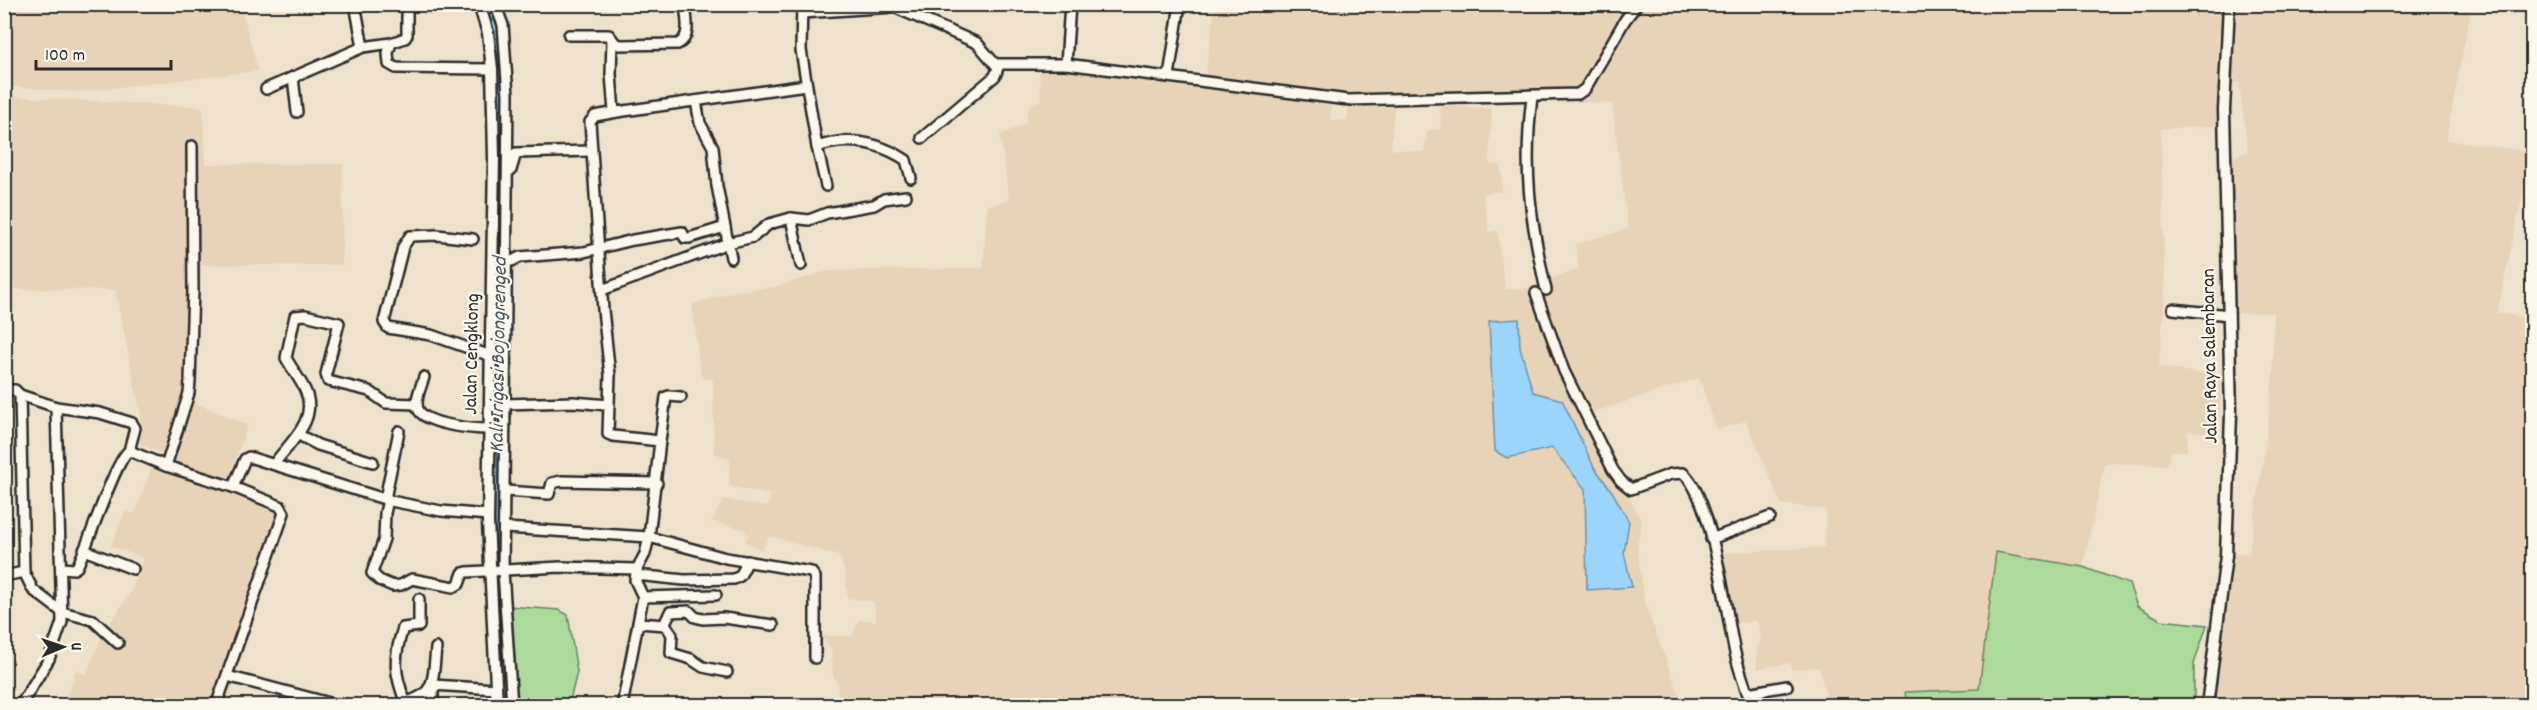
<svg xmlns="http://www.w3.org/2000/svg" width="2537" height="710" viewBox="0 0 2537 710" font-family="Dekko,sans-serif">
<rect width="100%" height="100%" fill="#efe2cd"/>
<filter id="ink" filterUnits="userSpaceOnUse"><feTurbulence type="fractalNoise" baseFrequency=".0167" numOctaves="2"/><feDisplacementMap in="SourceGraphic" scale="12" xChannelSelector="R" yChannelSelector="G"/><feConvolveMatrix kernelMatrix="1 2 1 2 8 2 1 2 1" color-interpolation-filters="sRGB"/></filter>
<g filter="url(#ink)">
<g fill="#e7d3b8">
<path d="M4,5H266L243,14L258,71L78,92L5,86Z"/>
<path d="M1215,5H2472L2446,140L2532,152L2497,313L2532,318V705H2212L2231,554L2249,553L2266,440L2273,373V313L2235,314L2227,159L2248,152L2239,83L2232,82L2234,37L2218,36L2216,126L2161,129L2165,293L2159,367L2222,377L2218,433L2188,431L2187,451H2171L2168,465L2105,463L2083,567L1996,553L1979,690L1906,692L1907,705H1828L1819,667L1791,670L1790,663L1757,669V649L1761,640L1757,621L1733,624L1720,553L1824,547L1826,510L1781,504L1746,421L1717,430L1699,378L1585,415L1642,522L1637,546L1645,604L1683,705H837L838,684L833,677L831,648L820,636H853L858,620L876,621L874,602L847,598L845,573L839,556L769,536L762,550L745,542L749,534L745,530L712,521L723,499L767,507L770,495L729,486L730,459L714,453L713,379L701,378L692,304L736,291L774,287L828,271L983,268L987,206L1009,200L1000,135L1025,124L1029,107L1041,99L1039,65L1078,67L1331,106V120H1347L1348,108L1394,107L1391,149L1424,152L1427,130L1440,129L1441,106L1492,108L1489,164L1501,165L1502,191L1483,194L1489,232L1497,230L1505,289H1524L1579,268L1575,244L1628,229L1612,104L1492,94L1371,97L1205,77Z"/>
<path d="M5,96L203,107L206,164H343L342,265H201L195,403L248,425L228,479L289,502L227,705H64L76,670L86,674L99,642L132,589L143,558L111,546L125,511L135,514L153,463L167,456L138,443L141,416L115,290L5,289L4,211H9Z"/>
</g>
<g fill="#abda9a" stroke="#6b8262" stroke-width="1.5">
<path d="M1996,552L2083,567L2129,584L2137,606L2161,620L2207,625L2194,664V705H1907L1905,692L1979,689Z"/>
<path d="M508,606L559,610L568,615L577,672L569,705H537L514,698V705H503L496,607Z"/>
</g>
<path fill="#9bd5fb" stroke="#6e91a8" stroke-width="1.5" d="M1519,319L1520,348L1533,392L1562,400L1594,467L1613,493L1629,522L1624,553L1632,587L1587,590L1585,489L1552,448L1507,458L1495,451L1489,321Z"/>
<g fill="none" stroke-linecap="round" stroke-linejoin="round">
<path stroke="#9bd5fb" stroke-width="9" d="M490,4L503,79L498,551L499,614L506,685"/>
<defs>
<g id="minor">
<path d="M355,4L363,47"/>
<path d="M495,4L503,25L508,95L505,404L573,402L609,405"/>
<path d="M802,4L801,50L817,147L826,186"/>
<path d="M481,9L508,4"/>
<path d="M802,13L894,7L977,43L995,64H1066L1348,100L1578,94L1585,89L1625,20L1637,4"/>
<path d="M569,35H609L615,43L620,45L678,44C692,37 686,18 685,4"/>
<path d="M612,40L611,74L614,112"/>
<path d="M391,43L405,38L407,35V7"/>
<path d="M1066,64L1070,4"/>
<path d="M1169,76L1180,4"/>
<path d="M293,77L297,112"/>
<path d="M266,89L363,47L391,43L388,53L389,64L396,68L492,69"/>
<path d="M1532,97C1523,170 1530,218 1546,290"/>
<path d="M696,101L700,123L713,147L717,186L731,258"/>
<path d="M922,138L995,76L999,65"/>
<path d="M192,146L193,290L190,381L189,393L166,466L233,487L280,506L284,513L216,706"/>
<path d="M817,147C849,136 878,142 906,160L911,178"/>
<path d="M511,170L516,153L591,151"/>
<path d="M791,218L801,265"/>
<path d="M473,239L437,235L410,236L403,247L384,322L388,328L431,335L491,356"/>
<path d="M505,261H512L520,257L584,252L633,240L682,232L685,238H689L725,227"/>
<path d="M602,290L728,243L753,237L769,224L791,218L809,220L827,213L874,205L884,199L906,196"/>
<path d="M1536,293L1564,371L1613,470L1621,481L1631,489L1671,474L1683,473C1712,496 1726,613 1735,653C1739,671 1746,688 1752,706"/>
<path d="M2173,309L2229,315"/>
<path d="M424,377C422,385 414,400 418,409C425,425 474,429 489,429"/>
<path d="M4,390H15L20,395L24,572L33,590L62,612L93,620L118,643"/>
<path d="M20,395L56,407L100,413L132,423L135,428L130,447L132,452L166,466"/>
<path d="M490,404H505L503,571L512,706"/>
<path d="M299,435L318,445L373,462"/>
<path d="M660,441L666,397L669,396L681,397"/>
<path d="M274,464C290,442 319,420 305,390C300,379 292,369 286,358L295,316L305,315L339,323L326,374L328,381L369,391L386,403L417,404"/>
<path d="M233,487L245,459L249,457L391,501L441,511L488,515"/>
<path d="M505,491L549,494L552,483L561,481L657,483"/>
<path d="M385,499L399,431"/>
<path d="M388,500L385,513L384,539L372,573L379,580L393,586L401,585L412,579L454,587L459,584L463,573L467,572L560,567L637,569"/>
<path d="M505,528L649,537L726,558L811,572L815,577V658"/>
<path d="M1711,539L1770,517"/>
<path d="M84,550L133,569"/>
<path d="M62,568L74,569L77,567C88,546 116,457 130,450"/>
<path d="M636,575L684,580L734,579L740,576L748,561"/>
<path d="M4,576L24,572"/>
<path d="M643,597L716,595"/>
<path d="M638,623L666,625L672,635L671,653L691,659L703,667L727,672"/>
<path d="M664,625L670,612L689,611L695,617L703,619L724,618L773,625"/>
<path d="M227,676L341,706"/>
<path d="M1748,693L1787,686"/>
<path d="M4,702L10,706"/>
<path d="M406,703C394,674 393,658 403,628L419,626V599"/>
<path d="M20,706L49,659L62,622L56,407"/>
<path d="M393,706C436,696 432,687 436,648"/>
<path d="M433,706V685L496,689"/>
<path d="M622,706L643,597L635,580L637,569L645,554L649,537L660,441L613,436L608,434L610,375L603,310L590,122L595,116L617,112L806,85"/>
</g>
<g id="major">
<path d="M479,4L488,33L492,69L494,157L488,522L497,706"/>
<path d="M2207,706L2226,556L2231,414L2224,110L2229,4"/>
</g>
</defs>
<use href="#minor" stroke="#2b2b2b" stroke-width="14"/>
<use href="#major" stroke="#2b2b2b" stroke-width="15"/>
<use href="#minor" stroke="#fbf7ec" stroke-width="9"/>
<use href="#major" stroke="#fbf7ec" stroke-width="10"/>
</g>
</g>
<g text-anchor="middle" dominant-baseline="central" stroke-width="4.5" stroke-linejoin="round" paint-order="stroke">
<g font-size="20" fill="#2b2b2b" stroke="#fbf7ec">
<text transform="translate(473 354) rotate(-89)">Jalan Cengklong</text>
<text transform="translate(2211 356) rotate(-91)">Jalan Raya Salembaran</text>
</g>
<g font-size="21" font-style="italic" fill="#47565f" stroke="#fbf7ec">
<text transform="translate(500 355) rotate(-89)">Kali Irigasi Bojongrenged</text>
</g>
</g>
<rect width="2537" height="710" fill="none" stroke="#fbf7ec" stroke-width="24"/>
<rect x="12" y="12" width="2513" height="686" fill="none" stroke="#2b2b2b" stroke-width="2" filter="url(#ink)"/>
<g transform="translate(63 647) rotate(88)" stroke="#fbf7ec" stroke-width="4.5" paint-order="stroke">
<path d="M0-4.5L10 22L0 15L-10 22Z" fill="#2b2b2b"/>
<text y="-9" font-size="16" font-weight="bold" text-anchor="middle" fill="#2b2b2b">U</text>
</g>
<path d="M36 60v9h135v-9" fill="none" stroke="#2b2b2b" stroke-width="3"/>
<text x="45" y="60" font-size="18" fill="#2b2b2b" stroke="#fbf7ec" stroke-width="4.5" paint-order="stroke">100 m</text>
</svg>
